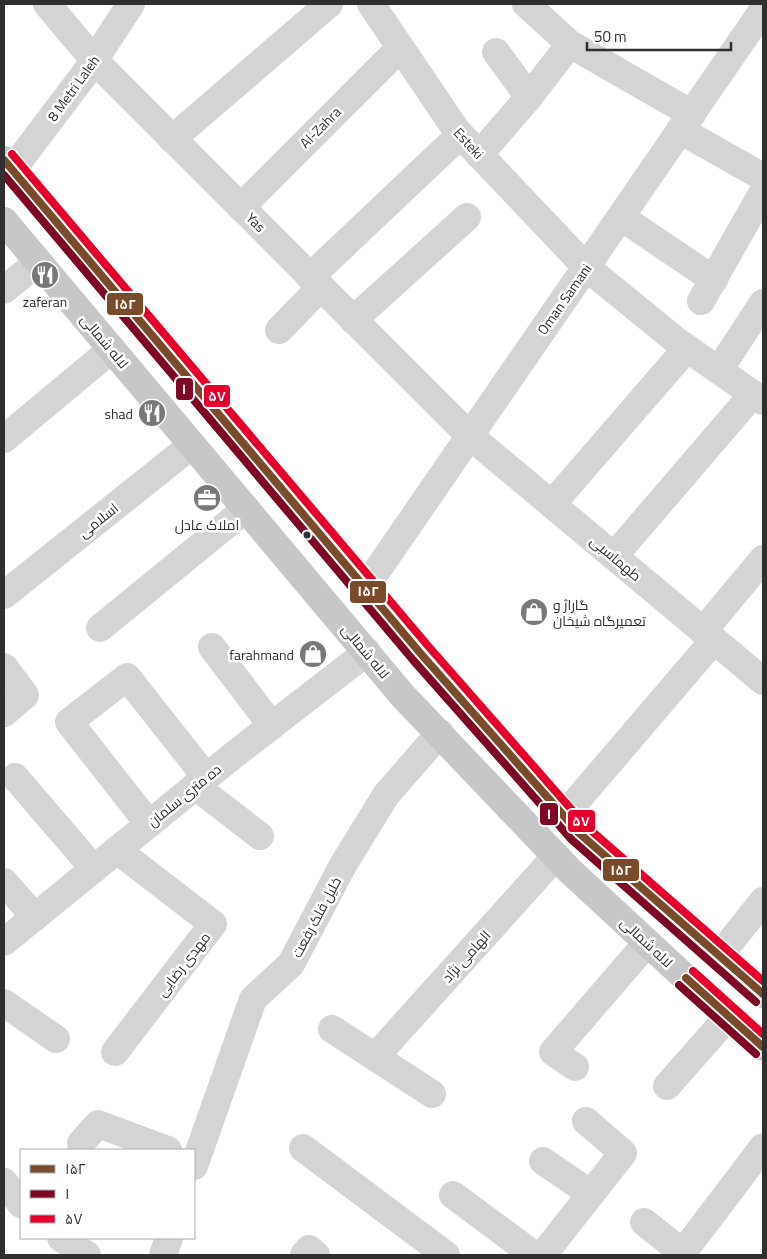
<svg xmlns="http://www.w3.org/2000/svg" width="767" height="1259" viewBox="0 0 767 1259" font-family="'Titillium Web',Cairo,sans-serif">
<rect width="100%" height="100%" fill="#fff"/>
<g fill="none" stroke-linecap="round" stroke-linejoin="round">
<g stroke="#d4d4d4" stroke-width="28">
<path d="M47,4L94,60L470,436L763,681"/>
<path d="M371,4L457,131L586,267L678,342L763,401"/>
<path d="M526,4L570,44L692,114"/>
<path d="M496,52L529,97"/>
<path d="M680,130L763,177"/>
<path d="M172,139L329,4"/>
<path d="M479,155L529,97L570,44"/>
<path d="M12,170L87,71L131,4"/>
<path d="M241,207L400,48"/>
<path d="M621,217L714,280"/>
<path d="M310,277L460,135"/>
<path d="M4,290L38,262"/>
<path d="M701,301L763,192"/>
<path d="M353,320L467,217"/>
<path d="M279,330L321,287"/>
<path d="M719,370L763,303"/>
<path d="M4,439L112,349"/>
<path d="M552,504L687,348"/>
<path d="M614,556L753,394"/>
<path d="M365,588L763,10"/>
<path d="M4,595L192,445"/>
<path d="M100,628L246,509"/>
<path d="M703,631L763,559"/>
<path d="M212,647L272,726"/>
<path d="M4,667L25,695L4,713"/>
<path d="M15,777L94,869"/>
<path d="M195,786L260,836"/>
<path d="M573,805L714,640"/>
<path d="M149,824L69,722L127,677L206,777"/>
<path d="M4,882L35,917"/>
<path d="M4,942L235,754L367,652"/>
<path d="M719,956L763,901"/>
<path d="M4,1003L56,1039"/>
<path d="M332,1029L432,1094"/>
<path d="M115,1052L213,924L117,850"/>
<path d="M375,1057L556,856"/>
<path d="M575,1067L553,1052L647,943"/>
<path d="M667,1086L728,1017"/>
<path d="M81,1143L98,1124L168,1150"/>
<path d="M303,1148L446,1255"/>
<path d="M543,1161L591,1194"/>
<path d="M194,1166L253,999L291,964L343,865L386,795L440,733"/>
<path d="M4,1182L21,1204"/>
<path d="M453,1195L534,1255"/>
<path d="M644,1222L683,1253"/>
<path d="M61,1238L87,1255"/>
<path d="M163,1255L169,1238"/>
<path d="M304,1255L309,1249L316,1255"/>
<path d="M543,1255L623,1153L586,1121"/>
<path d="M681,1255L763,1147"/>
</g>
<g stroke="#c7c7c7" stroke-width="28">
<path d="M4,160L421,654L579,833L763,994"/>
<path d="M4,221L403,696L569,870L745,1033L763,1047"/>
</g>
<defs>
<g id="bus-1">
<path d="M4,160L421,654L579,833L763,994"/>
<path d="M686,978L763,1047"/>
</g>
<g id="bus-2">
<path d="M4,175L413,660L572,840L756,1002"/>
<path d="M679,985L756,1054"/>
</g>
<g id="bus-3">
<path d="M12,154L429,647L586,826L763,981"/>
<path d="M693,971L763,1034"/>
</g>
</defs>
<use href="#bus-1" stroke="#fff" stroke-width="11"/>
<use href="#bus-2" stroke="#fff" stroke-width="11"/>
<use href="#bus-3" stroke="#fff" stroke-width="11"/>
<use href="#bus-1" stroke="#7a4b2a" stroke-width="8"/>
<use href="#bus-2" stroke="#7e0724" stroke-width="8"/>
<use href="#bus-3" stroke="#e4002b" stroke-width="8"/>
</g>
<defs>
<symbol id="restaurant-disc" viewBox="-11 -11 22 22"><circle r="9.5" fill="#787878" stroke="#fff"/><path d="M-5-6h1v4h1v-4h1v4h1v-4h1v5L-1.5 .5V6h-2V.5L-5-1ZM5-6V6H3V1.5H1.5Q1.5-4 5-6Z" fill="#fff"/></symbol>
<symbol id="office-disc" viewBox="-11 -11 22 22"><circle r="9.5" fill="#787878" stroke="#fff"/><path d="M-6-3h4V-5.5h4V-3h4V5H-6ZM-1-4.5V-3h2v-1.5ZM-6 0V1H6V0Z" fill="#fff"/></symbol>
<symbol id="shop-disc" viewBox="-11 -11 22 22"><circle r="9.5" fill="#787878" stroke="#fff"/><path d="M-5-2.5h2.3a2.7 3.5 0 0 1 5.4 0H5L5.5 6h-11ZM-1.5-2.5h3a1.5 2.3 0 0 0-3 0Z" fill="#fff"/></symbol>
</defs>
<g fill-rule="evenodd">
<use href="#restaurant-disc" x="29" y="259" width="32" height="32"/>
<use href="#restaurant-disc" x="136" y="397" width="32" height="32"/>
<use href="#office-disc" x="191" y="482" width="32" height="32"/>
<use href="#shop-disc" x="518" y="596" width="32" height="32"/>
<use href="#shop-disc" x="297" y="638" width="32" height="32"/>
</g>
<circle fill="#2f2f2f" stroke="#fff" stroke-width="2" cx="307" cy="535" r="4.5"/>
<g text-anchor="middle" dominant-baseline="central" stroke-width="5" stroke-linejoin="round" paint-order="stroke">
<g font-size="14" fill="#2f2f2f" stroke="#fff">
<text transform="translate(73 88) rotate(-54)">8 Metri Laleh</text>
<text transform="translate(320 127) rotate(-45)">Al-Zahra</text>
<text transform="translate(469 143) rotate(48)">Esteki</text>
<text transform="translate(256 222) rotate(45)">Yas</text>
<text transform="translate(564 299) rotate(-55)">Oman Samani</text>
<text transform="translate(105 341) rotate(50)">لاله شمالی</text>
<text transform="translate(98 520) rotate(-39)">اسلامی</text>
<text transform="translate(616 558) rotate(40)">طهماسبی</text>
<text transform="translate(366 651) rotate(50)">لاله شمالی</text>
<text transform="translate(184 795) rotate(-39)">ده متری سلمان</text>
<text transform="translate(316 917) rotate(-62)">خلیل فلک رفعت</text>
<text transform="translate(647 942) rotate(43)">لاله شمالی</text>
<text transform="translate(466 956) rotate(-48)">الهامی نژاد</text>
<text transform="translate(183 964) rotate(-52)">مهدی رضایی</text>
</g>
<g font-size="14" fill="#2f2f2f" stroke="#fff">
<text x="45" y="301">zaferan</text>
<text x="133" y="413" text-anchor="end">shad</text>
<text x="207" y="524">املاک عادل</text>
<text x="553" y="604" text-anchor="start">گاراژ و<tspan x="553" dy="16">تعمیرگاه شیخان</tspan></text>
<text x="294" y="654" text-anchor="end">farahmand</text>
</g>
</g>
<g stroke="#fff" stroke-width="2">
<rect x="106" y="292" width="38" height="24" rx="5" fill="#7a4b2a"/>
<rect x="175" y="377" width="19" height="24" rx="5" fill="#7e0724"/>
<rect x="203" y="384" width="28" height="24" rx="5" fill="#e4002b"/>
<rect x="349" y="580" width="38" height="24" rx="5" fill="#7a4b2a"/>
<rect x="539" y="802" width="20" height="24" rx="5" fill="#7e0724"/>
<rect x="567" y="809" width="29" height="24" rx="5" fill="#e4002b"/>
<rect x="602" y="858" width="38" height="24" rx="5" fill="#7a4b2a"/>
</g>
<g font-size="14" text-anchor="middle" font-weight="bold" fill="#fff">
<text x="125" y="309">۱۵۲</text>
<text x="184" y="394">۱</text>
<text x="217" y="401">۵۷</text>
<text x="368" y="596">۱۵۲</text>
<text x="549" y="819">۱</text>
<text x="581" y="826">۵۷</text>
<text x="621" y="875">۱۵۲</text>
</g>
<rect width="767" height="1259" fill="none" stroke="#2f2f2f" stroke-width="10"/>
<rect x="20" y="1149" width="175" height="90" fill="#ffffff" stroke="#acacac"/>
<rect x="30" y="1165" width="25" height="8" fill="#7a4b2a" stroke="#acacac"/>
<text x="65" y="1174" font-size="15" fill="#2f2f2f">۱۵۲</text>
<rect x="30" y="1190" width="25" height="8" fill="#7e0724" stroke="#acacac"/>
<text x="65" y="1199" font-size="15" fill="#2f2f2f">۱</text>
<rect x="30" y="1215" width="25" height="8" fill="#e4002b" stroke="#acacac"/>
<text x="65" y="1224" font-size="15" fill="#2f2f2f">۵۷</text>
<path d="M587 42v8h144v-8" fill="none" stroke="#2f2f2f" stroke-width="2.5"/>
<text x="594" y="42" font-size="15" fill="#2f2f2f" stroke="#ffffff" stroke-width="4" paint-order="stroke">50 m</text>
</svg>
